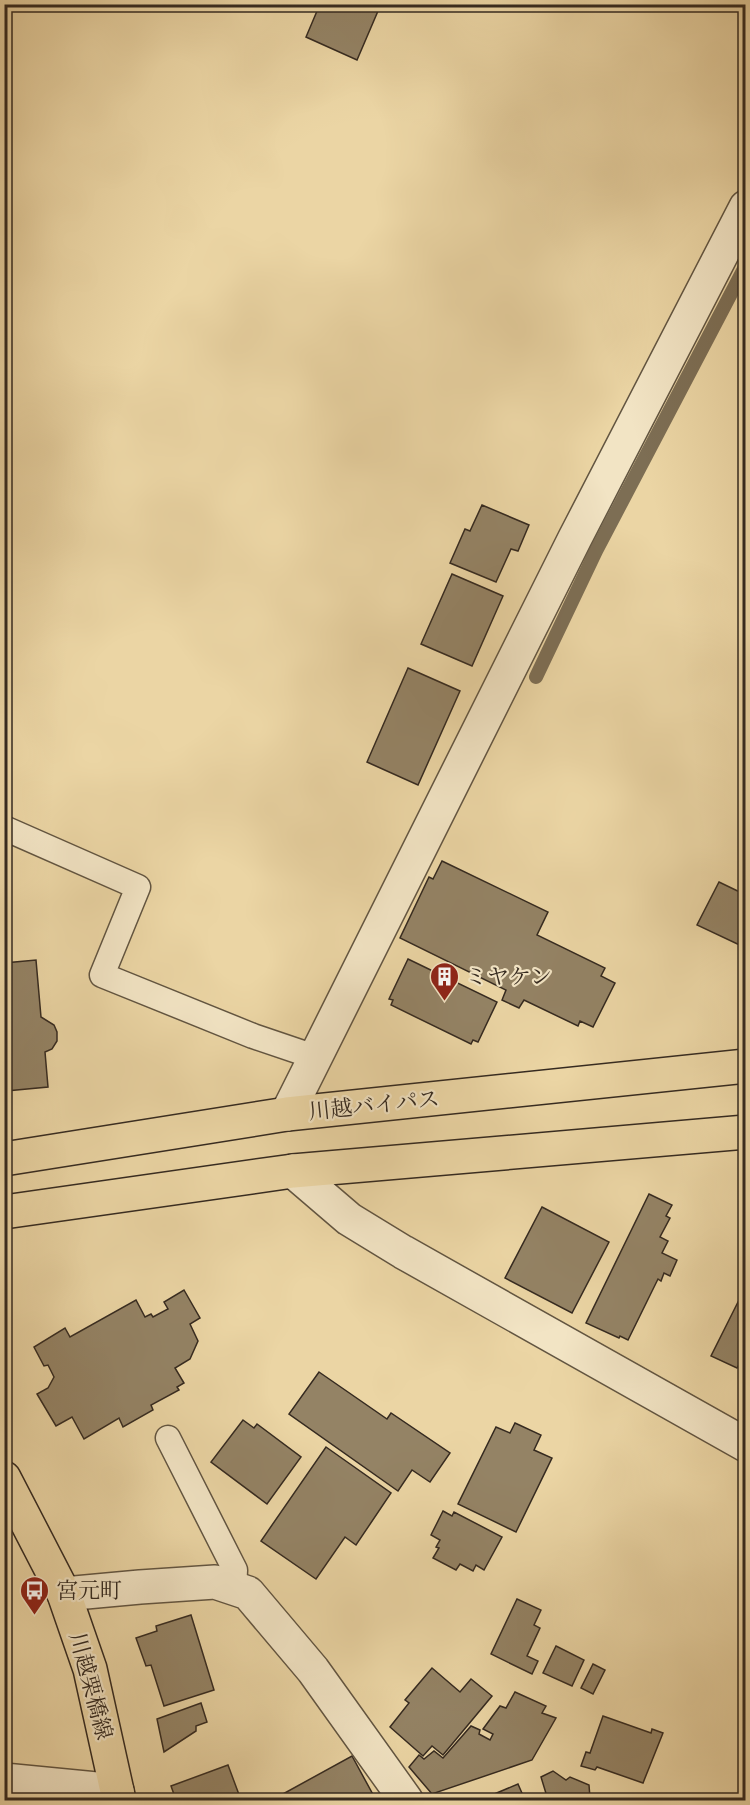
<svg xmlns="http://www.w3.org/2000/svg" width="750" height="1805" viewBox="0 0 750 1805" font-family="'EB Garamond','Noto Serif JP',serif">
<rect width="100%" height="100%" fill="#ebd5a4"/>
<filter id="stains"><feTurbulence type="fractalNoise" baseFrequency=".00333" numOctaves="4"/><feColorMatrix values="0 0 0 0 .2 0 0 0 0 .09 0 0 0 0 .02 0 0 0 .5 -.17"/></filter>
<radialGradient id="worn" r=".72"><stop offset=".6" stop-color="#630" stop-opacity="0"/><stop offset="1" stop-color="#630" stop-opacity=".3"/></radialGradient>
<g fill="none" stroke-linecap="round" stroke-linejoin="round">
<path stroke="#7d6e54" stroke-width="14" d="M536,677L596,551L746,265"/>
</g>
<g fill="#948365" stroke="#352a20" stroke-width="1.5">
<path d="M320,4H381L357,60L306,37Z"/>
<path d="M482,505L529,525L518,551L511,549L496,582L450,563L465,529L470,531Z"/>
<path d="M452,574L503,596L472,666L421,644Z"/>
<path d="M408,668L460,691L418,785L367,762Z"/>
<path d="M442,861L548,912L537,935L605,968L601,976L615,983L593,1027L580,1021L578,1026L524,1000L519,1008L502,1000L506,990L400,938L429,877L433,879Z"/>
<path d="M719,882L746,895V948L697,925Z"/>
<path d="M408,959L497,1002L478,1042L473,1040L471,1044L391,1005L393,1000L389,999Z"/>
<path d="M36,960L41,1017L54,1025L57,1032V1041L52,1049L45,1052L48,1087L6,1091L4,1093V963Z"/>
<path d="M649,1194L672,1205L666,1216L670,1218L660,1237L668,1241L662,1253L677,1260L670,1276L664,1273L661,1281L658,1279L628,1340L620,1336L619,1338L586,1323Z"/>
<path d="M542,1207L609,1242L572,1313L505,1278Z"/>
<path d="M184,1290L200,1318L190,1324L198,1341L190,1359L175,1368L184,1383L177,1387L179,1390L151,1405L153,1410L123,1427L119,1418L84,1439L72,1417L56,1426L37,1394L48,1388L54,1377L48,1365L44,1366L34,1347L65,1328L70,1337L136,1300L145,1317L151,1314L153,1317L168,1309L164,1302Z"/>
<path d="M743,1292L746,1294V1352L737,1368L711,1356Z"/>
<path d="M319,1372L387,1419L391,1413L450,1453L430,1482L412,1470L398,1491L289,1414Z"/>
<path d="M243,1420L254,1428L257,1424L301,1457L267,1504L211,1462Z"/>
<path d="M515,1423L541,1435L534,1450L552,1458L516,1532L458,1504L496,1427L510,1433Z"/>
<path d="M326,1447L391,1493L356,1545L345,1537L316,1579L261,1541Z"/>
<path d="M443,1511L452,1516L454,1512L502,1537L484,1570L476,1565L473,1571L460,1564L456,1570L433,1558L439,1548L436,1547L440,1540L431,1535Z"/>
<path d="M517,1599L541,1610L534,1625L540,1628L527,1656L538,1661L532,1674L491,1654Z"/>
<path d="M191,1615L214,1690L164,1706L151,1665L146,1666L136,1638L157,1631L156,1626Z"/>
<path d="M556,1646L584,1660L572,1686L543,1673Z"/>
<path d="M593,1664L605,1670L593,1694L581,1688Z"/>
<path d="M432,1668L460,1692L471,1679L492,1696L443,1755L432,1746L423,1756L390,1727L409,1703L405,1700Z"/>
<path d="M515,1692L546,1706L542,1713L556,1718L532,1760L432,1794L409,1767L419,1755L424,1759L434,1751L443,1758L471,1726L480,1730L479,1734L490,1740L493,1734L483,1729L500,1706L506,1708Z"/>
<path d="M201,1703L207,1722L196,1726V1731L164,1752L157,1719Z"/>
<path d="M603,1716L651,1733L652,1729L663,1733L643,1783L597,1767L595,1770L581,1766L586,1752L590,1753Z"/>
<path d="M352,1756L376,1800H272Z"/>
<path d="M228,1765L241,1800H176L171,1786Z"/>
<path d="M553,1771L566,1780L570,1777L589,1785L590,1798L580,1800H548L541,1777Z"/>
<path d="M518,1784L525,1800H480Z"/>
</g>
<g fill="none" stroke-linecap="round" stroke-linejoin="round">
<defs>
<g id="lane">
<path d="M4,828L138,887L102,975L253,1036L315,1057"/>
<path d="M168,1438L235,1570L234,1589"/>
</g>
<g id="street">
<path d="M287,1114L575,538L746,207"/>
<path d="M293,1171L349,1219L403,1252L746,1445"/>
<path d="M64,1594L140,1587L215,1582L248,1593L313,1670L406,1800"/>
<path d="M4,1780L117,1791"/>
</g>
<path id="primary" d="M4,1478L64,1594L90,1669L119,1800"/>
<g id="highway">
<path d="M4,1159L287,1114L746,1066"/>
<path d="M4,1212L293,1171L746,1132"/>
</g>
</defs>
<use href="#lane" stroke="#625541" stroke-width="27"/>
<use href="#street" stroke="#625541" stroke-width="36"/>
<use href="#primary" stroke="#352a20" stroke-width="36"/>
<use href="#highway" stroke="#352a20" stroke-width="36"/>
<use href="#lane" stroke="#f2e4c4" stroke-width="24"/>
<use href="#street" stroke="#f2e4c4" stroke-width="33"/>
<use href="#primary" stroke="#ebd5a4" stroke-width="33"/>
<use href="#highway" stroke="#ebd5a4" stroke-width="33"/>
</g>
<defs>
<symbol id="building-pin" viewBox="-11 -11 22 30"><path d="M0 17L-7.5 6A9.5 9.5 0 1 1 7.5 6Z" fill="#8f2418" stroke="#f2e4c4"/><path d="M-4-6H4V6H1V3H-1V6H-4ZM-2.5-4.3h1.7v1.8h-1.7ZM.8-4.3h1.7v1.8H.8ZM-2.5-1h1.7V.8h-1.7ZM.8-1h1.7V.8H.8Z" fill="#fff"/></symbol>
<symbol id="bus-pin" viewBox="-11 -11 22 30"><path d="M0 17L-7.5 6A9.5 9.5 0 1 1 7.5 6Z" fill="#8f2418" stroke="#f2e4c4"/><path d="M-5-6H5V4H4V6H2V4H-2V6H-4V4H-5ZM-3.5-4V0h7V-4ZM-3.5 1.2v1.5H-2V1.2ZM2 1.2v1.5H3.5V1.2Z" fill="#fff"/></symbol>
</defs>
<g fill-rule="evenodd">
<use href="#building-pin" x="428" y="960" width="33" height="45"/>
<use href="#bus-pin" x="18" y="1574" width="33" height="45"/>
</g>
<g text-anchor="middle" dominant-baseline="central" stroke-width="4.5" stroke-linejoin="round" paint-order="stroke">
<g font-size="22" fill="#352a20" stroke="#f2e4c4" text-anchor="start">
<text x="465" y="976">ミヤケン</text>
<text x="56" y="1590">宮元町</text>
</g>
<g font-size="22" fill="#352a20" stroke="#f2e4c4">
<text transform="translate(374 1105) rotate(-6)">川越バイパス</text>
<text transform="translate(91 1686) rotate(75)">川越栗橋線</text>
</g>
</g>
<rect width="750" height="1805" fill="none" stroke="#ebd5a4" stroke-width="24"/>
<rect x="6" y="6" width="738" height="1793" fill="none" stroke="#352a20" stroke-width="3"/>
<rect x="12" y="12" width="726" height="1781" fill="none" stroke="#352a20" stroke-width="1.5"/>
<rect width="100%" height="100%" filter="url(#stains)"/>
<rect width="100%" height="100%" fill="url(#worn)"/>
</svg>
